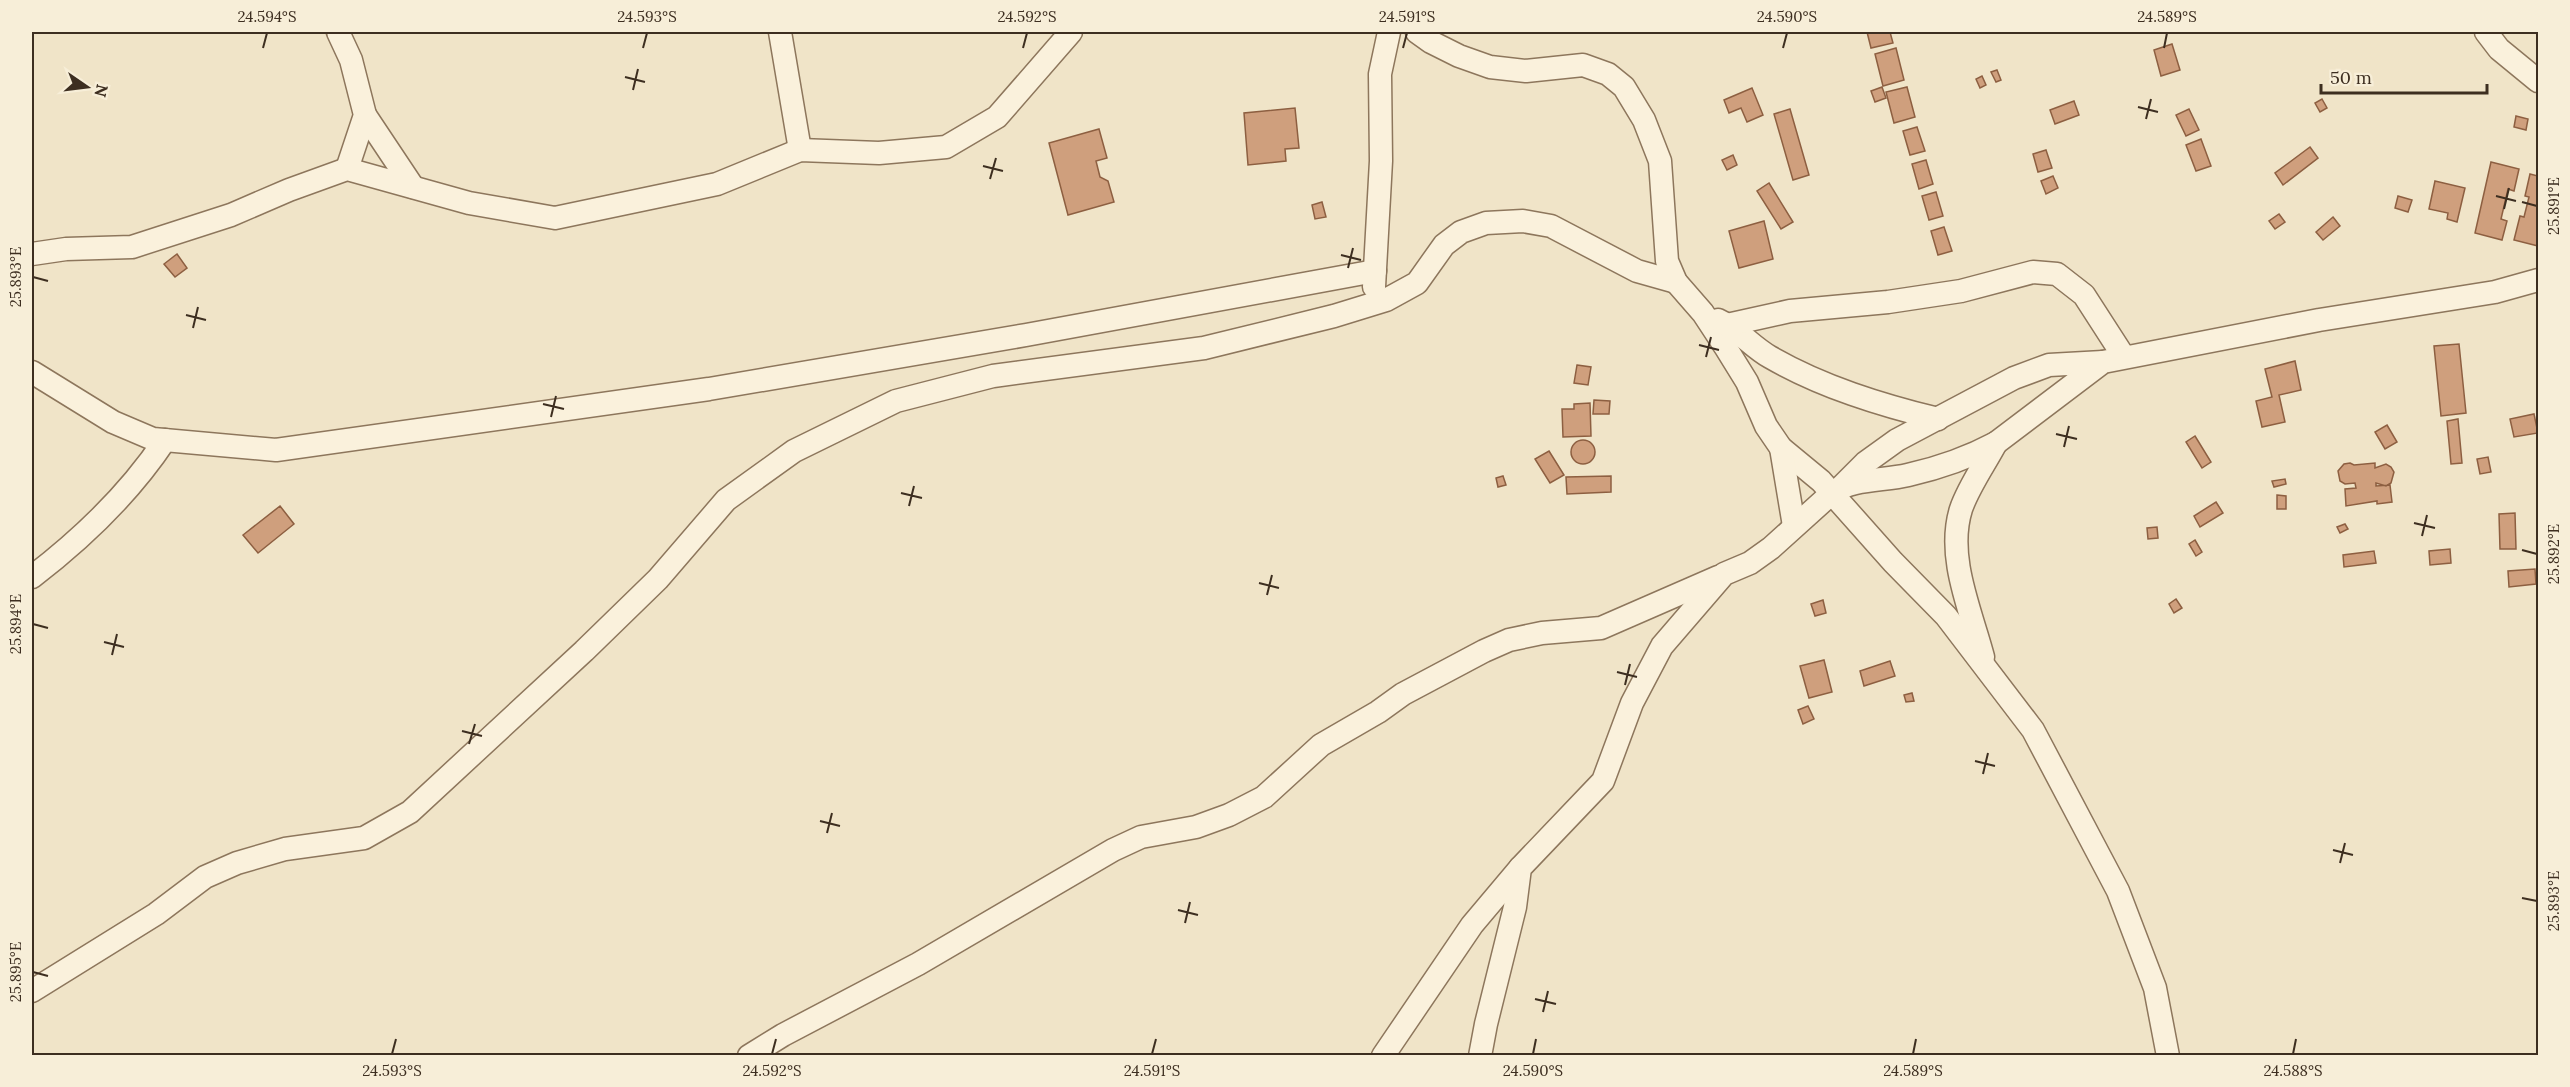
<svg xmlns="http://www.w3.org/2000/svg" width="2570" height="1087" viewBox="0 0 2570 1087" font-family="Lora,serif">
<rect width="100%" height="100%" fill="#f0e4c8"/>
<g fill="#cf9f7d" stroke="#8d5f41" stroke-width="1.5">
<path d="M1867,32H1890L1893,43L1871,48Z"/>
<path d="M2172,44L2180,70L2161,76L2154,50Z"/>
<path d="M1896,48L1904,80L1883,86L1875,54Z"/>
<path d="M1997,70L2001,80L1996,82L1991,72Z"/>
<path d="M1982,76L1986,85L1980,88L1976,79Z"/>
<path d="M1882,87L1886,98L1875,102L1871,91Z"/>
<path d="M1907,87L1915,117L1894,123L1886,92Z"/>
<path d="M1752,88L1763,115L1747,122L1741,108L1729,113L1724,100Z"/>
<path d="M2322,99L2327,108L2320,112L2315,103Z"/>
<path d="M2074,101L2079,115L2055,124L2050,110Z"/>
<path d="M1295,108L1299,148L1285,149L1286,161L1248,165L1244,113Z"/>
<path d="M1790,109L1809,175L1793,180L1774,114Z"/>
<path d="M2189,109L2199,130L2186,136L2176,115Z"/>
<path d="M2516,116L2528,119L2526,130L2514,127Z"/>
<path d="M1917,127L1925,151L1910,155L1903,131Z"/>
<path d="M1099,129L1107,158L1096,161L1100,177L1108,181L1114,202L1068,215L1049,143Z"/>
<path d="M2201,139L2211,166L2196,171L2186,145Z"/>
<path d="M2310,147L2318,158L2283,185L2275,173Z"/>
<path d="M2046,150L2052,168L2038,172L2033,154Z"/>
<path d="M1733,155L1737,165L1727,170L1722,160Z"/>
<path d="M1926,160L1933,184L1919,189L1912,164Z"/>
<path d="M2491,162L2519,169L2514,191L2508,189L2501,219L2507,221L2502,240L2475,233Z"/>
<path d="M2530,174L2538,176V246L2514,240L2520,216L2524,217L2529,197L2525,196Z"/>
<path d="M2053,176L2058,188L2046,194L2041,181Z"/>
<path d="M2435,181L2465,188L2457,222L2447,219L2448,213L2429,209Z"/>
<path d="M1769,183L1793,222L1781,229L1757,191Z"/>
<path d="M1936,192L1943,216L1929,220L1922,196Z"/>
<path d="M2398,196L2412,200L2408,212L2395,208Z"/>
<path d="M1322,202L1326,217L1315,219L1312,205Z"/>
<path d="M2279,214L2285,222L2275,229L2269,221Z"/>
<path d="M2333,217L2340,226L2323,240L2316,232Z"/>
<path d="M1764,221L1773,259L1739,268L1729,231Z"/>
<path d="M1944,227L1952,251L1938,255L1931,231Z"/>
<path d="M177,254L187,268L175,277L164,264Z"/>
<path d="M2459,344L2466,413L2441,416L2434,346Z"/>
<path d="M2295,361L2301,390L2279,395L2285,422L2262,427L2256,401L2272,397L2265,369Z"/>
<path d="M1577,365L1591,367L1588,385L1574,383Z"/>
<path d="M1594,400L1610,401L1609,414H1593Z"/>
<path d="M1590,403L1591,436L1563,437L1562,409H1574V404Z"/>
<path d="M2534,414L2538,433L2514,437L2510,419Z"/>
<path d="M2458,419L2462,463L2451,464L2447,421Z"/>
<path d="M2387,425L2397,442L2385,449L2375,432Z"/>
<path d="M2195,436L2211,462L2202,468L2186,442Z"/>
<circle cx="1583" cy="452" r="12"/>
<path d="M1549,451L1564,475L1550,483L1535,459Z"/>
<path d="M2488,457L2491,472L2480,474L2477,459Z"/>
<path d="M2350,463L2354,465L2375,463V468L2386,464L2391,467L2394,472L2391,483L2386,486L2376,483V486L2390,485L2392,502L2377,504V501L2346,506L2345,489L2356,488L2355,483L2345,484L2340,481L2338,471L2344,464Z"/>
<path d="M1503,476L1506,485L1498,487L1496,478Z"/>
<path d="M1611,476V492L1567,494L1566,477Z"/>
<path d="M2285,479L2286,484L2274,487L2272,481Z"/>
<path d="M2277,495L2286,496V509H2277Z"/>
<path d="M2216,502L2223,513L2200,527L2194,516Z"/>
<path d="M280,506L294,524L258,553L243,535Z"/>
<path d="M2515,513L2516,549H2500L2499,514Z"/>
<path d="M2345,524L2348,529L2340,533L2337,527Z"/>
<path d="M2157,527L2158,538L2148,539L2147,528Z"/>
<path d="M2195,540L2202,552L2196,556L2189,544Z"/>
<path d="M2450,549L2451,563L2430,565L2429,551Z"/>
<path d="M2374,551L2376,563L2344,567L2343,555Z"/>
<path d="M2535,569L2536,584L2509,587L2508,571Z"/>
<path d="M2176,599L2182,608L2174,613L2169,604Z"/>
<path d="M1823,600L1826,613L1815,616L1811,604Z"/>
<path d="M1824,660L1832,692L1809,698L1800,666Z"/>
<path d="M1890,661L1895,676L1864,686L1860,671Z"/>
<path d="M1912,693L1914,701L1906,702L1904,695Z"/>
<path d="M1808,706L1814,719L1803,724L1798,710Z"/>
</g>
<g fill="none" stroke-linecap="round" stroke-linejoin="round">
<defs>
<g id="minor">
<path d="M338,32L351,60L365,115L347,169"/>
<path d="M780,32L800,150"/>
<path d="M1417,32L1431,42L1459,56L1490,67L1526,71L1583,65L1608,74L1624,87L1644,120L1660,161L1667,261L1676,282L1703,313L1726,348L1747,382L1766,426L1781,448L1821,481L1893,562L1946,616L2033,730L2118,891L2155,988L2168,1056"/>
<path d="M2486,32L2499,49L2538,81"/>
<path d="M365,115L413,187"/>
<path d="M32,254L66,249L132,247L231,215L289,190L347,169L469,203L555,218L717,184L800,150L879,153L946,147L997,117L1071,32"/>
<path d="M1374,287L1381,161L1380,74L1389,32"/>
<path d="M1718,320C1738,329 1752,347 1770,357C1822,387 1881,405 1938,419"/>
<path d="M1727,325L1790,311L1888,302L1961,291L2033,272L2057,274L2084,295L2124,357"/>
<path d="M32,372L113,422L153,439L276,450L709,389L1026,335L1375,271"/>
<path d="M1781,448L1794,526"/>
<path d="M1842,486L1865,463L1897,440L2014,378L2049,365L2103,362"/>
<path d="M32,577C83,538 129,494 165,440"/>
<path d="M1983,657C1971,611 1946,557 1961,509C1969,486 1985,464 1996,443"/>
<path d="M32,991L156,914L205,877L237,863L285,849L364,838L410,812L584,651L658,579L726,500L794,451L896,401L993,376L1204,348L1334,316L1386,300L1417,283L1444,245L1461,232L1486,223L1523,221L1551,226L1637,271L1676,282"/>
<path d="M749,1056L783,1035L918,964L1113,850L1141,837L1196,827L1229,815L1264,797L1321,745L1378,712L1403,694L1484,651L1509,640L1542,633L1601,628L1718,577"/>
<path d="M1383,1056L1472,925L1520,868"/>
<path d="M1480,1056L1486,1024L1515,907L1520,868L1603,781L1632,703L1662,646L1724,574L1750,563L1771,548L1832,493C1853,478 1883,481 1908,475C1939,468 1968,458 1996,443L2103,362L2319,320L2495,292L2538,280"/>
</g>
</defs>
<use href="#minor" stroke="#8d765c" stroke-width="25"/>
<use href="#minor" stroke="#faf1dc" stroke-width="22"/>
</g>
<path fill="none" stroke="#3d2e20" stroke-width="2" d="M263,48L267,33M643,48L647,33M1023,48L1027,33M1403,48L1407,33M1783,48L1787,33M2164,48L2167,33M625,77L645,82M633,90L638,69M2138,107L2158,112M2146,119L2151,99M983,166L1003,171M990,179L996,158M2496,196L2516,201M2522,202L2537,206M2504,209L2509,188M1341,255L1361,260M1348,268L1353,248M33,277L48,281M186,315L206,320M193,328L198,307M1699,345L1719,350M1706,357L1711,337M543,404L564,409M551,417L556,396M2056,434L2077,439M2064,447L2069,426M901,493L922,498M909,506L914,486M2414,523L2435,528M2422,536L2427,515M2522,550L2537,554M1259,583L1279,588M1267,595L1272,575M33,624L48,628M104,642L124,647M112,655L117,634M1617,672L1637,677M1625,685L1630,664M462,731L482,736M469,744L475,724M1975,761L1995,766M1983,774L1988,753M820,821L840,826M827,833L832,813M2333,850L2353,855M2340,863L2345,843M2522,898L2537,901M1178,910L1198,915M1185,923L1190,902M33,972L48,976M1535,999L1556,1004M1543,1012L1548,991M392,1054L396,1039M772,1054L776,1039M1152,1054L1156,1039M1533,1054L1536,1039M1913,1054L1916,1039M2293,1054L2296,1039"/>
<rect width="2570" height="1087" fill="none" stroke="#f7eed8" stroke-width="66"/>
<g transform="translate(87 87) rotate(104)" stroke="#f7eed8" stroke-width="4.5" paint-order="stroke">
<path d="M0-4.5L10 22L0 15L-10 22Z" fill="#3d2e20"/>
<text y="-9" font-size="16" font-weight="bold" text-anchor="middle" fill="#3d2e20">N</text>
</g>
<path d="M2321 84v9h166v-9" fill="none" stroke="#3d2e20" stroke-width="3"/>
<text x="2330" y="84" font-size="18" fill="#3d2e20" stroke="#f7eed8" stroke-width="4.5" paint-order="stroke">50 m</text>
<rect x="33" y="33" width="2504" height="1021" fill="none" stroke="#3d2e20" stroke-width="2"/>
<g font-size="15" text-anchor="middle" fill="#3d2e20">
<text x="267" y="22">24.594°S</text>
<text x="647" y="22">24.593°S</text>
<text x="1027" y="22">24.592°S</text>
<text x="1407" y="22">24.591°S</text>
<text x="1787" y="22">24.590°S</text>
<text x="2167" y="22">24.589°S</text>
<text transform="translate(2554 206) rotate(-90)" y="5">25.891°E</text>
<text transform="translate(16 277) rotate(-90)" y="5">25.893°E</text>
<text transform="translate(2554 554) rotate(-90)" y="5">25.892°E</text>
<text transform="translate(16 624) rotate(-90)" y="5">25.894°E</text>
<text transform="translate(2554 901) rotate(-90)" y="5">25.893°E</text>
<text transform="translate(16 972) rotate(-90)" y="5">25.895°E</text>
<text x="392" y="1076">24.593°S</text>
<text x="772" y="1076">24.592°S</text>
<text x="1152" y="1076">24.591°S</text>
<text x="1533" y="1076">24.590°S</text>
<text x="1913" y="1076">24.589°S</text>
<text x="2293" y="1076">24.588°S</text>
</g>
</svg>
